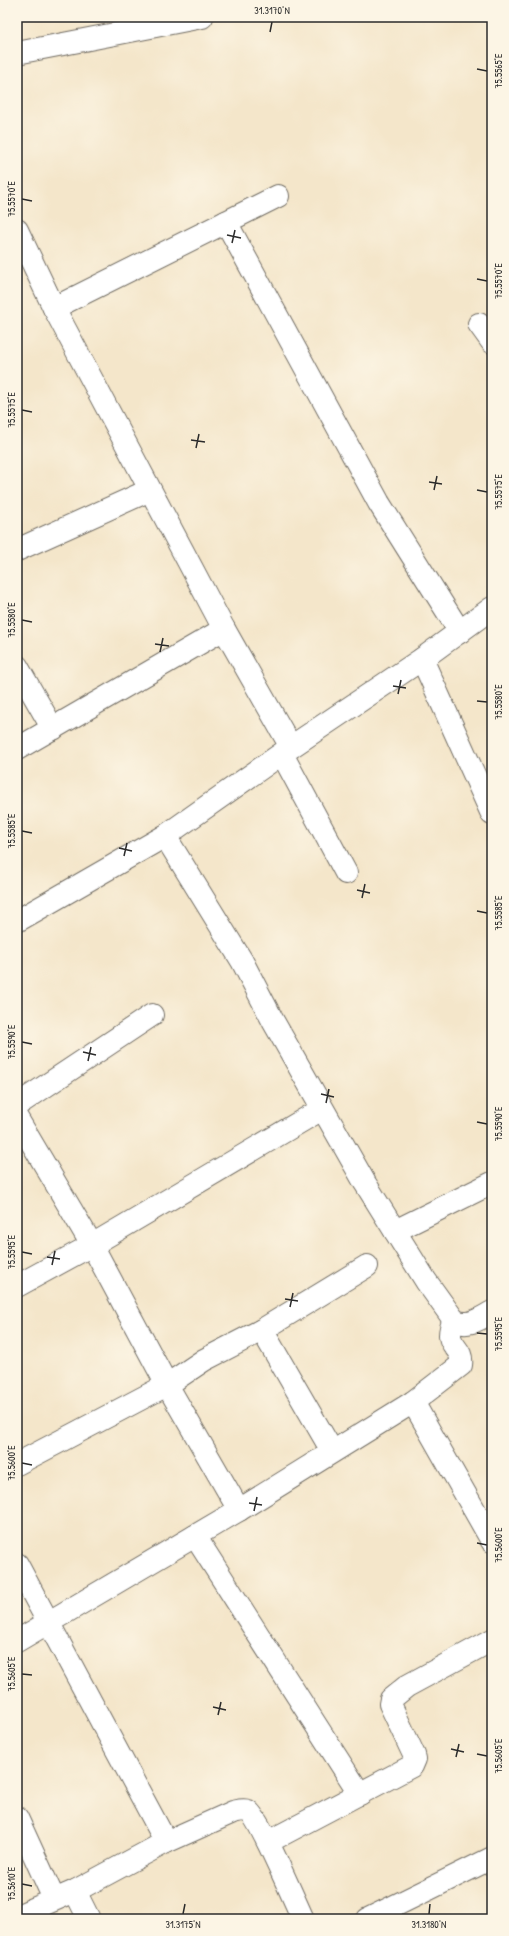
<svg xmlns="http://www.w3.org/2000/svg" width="509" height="1936" viewBox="0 0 509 1936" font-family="'Patrick Hand',sans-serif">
<rect width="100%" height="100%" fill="#fcf5e5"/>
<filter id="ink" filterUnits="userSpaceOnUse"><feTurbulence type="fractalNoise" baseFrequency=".025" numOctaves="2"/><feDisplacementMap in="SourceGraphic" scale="8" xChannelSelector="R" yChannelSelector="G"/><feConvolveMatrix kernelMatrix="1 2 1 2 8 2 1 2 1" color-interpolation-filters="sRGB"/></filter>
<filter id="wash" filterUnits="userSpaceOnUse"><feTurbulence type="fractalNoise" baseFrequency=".012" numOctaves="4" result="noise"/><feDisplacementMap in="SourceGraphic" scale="16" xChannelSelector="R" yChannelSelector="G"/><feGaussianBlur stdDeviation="0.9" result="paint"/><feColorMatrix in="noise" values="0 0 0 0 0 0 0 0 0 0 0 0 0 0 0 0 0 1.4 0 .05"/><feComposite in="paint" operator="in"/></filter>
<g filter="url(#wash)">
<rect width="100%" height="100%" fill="#f4e6ca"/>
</g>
<g filter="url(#ink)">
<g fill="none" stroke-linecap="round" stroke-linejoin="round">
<defs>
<g id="minor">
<path d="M17,53L202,17"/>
<path d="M226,222L379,503L460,632"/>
<path d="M17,230L54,308L224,629L291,747"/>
<path d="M54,308L278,196"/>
<path d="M479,324L492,342"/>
<path d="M17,550L150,490"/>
<path d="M422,659L492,814"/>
<path d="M17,666L53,729"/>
<path d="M17,749L224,629"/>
<path d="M282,754L346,873"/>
<path d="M165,836L242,961L273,1021L365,1183L426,1281L454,1320C468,1328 479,1319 492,1312"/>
<path d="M17,921L165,836L291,747L422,659L492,608"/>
<path d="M17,1105L152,1015"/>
<path d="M17,1118L92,1245L167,1385L239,1510"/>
<path d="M395,1231L492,1183"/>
<path d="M17,1286L92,1245L322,1109"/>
<path d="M262,1330L332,1451"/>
<path d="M413,1402L492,1541"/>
<path d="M17,1464L167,1385L204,1360L262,1330L367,1266"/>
<path d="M195,1536L360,1794"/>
<path d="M17,1564L166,1842"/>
<path d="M17,1641L239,1510L413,1402L461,1365C464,1344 441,1348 454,1320"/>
<path d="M17,1818L54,1899"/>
<path d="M268,1842L412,1766L415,1759L414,1755L390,1704L391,1699L407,1686L492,1640"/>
<path d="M75,1891L89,1919"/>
<path d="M17,1916L75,1891L166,1842L233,1812C238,1811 243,1809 248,1811C259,1817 295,1902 303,1919"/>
<path d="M368,1919L492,1858"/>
</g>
</defs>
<use href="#minor" stroke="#716c63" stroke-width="24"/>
<use href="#minor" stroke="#fff" stroke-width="22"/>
</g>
</g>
<path fill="none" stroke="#2b2b2b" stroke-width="1.5" d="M270,32L272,22M477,69L487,71M22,199L32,201M227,235L241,238M232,243L235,230M477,279L487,281M22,410L32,412M191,440L205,442M196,448L199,434M429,482L442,484M434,490L437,476M477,490L487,492M22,620L32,622M155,644L169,646M160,652L163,638M393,686L406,688M398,694L401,680M477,701L487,702M22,831L32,833M119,848L132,851M124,856L127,843M357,890L370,893M362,898L365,884M477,911L487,913M22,1042L32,1044M83,1052L96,1055M88,1061L91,1047M321,1094L334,1097M326,1103L329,1089M477,1122L487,1124M22,1252L32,1254M47,1257L60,1259M52,1265L55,1251M285,1299L298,1301M290,1307L293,1293M477,1333L487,1334M22,1463L32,1465M249,1503L262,1505M254,1511L257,1497M477,1543L487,1545M22,1674L32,1675M213,1707L226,1710M218,1715L221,1702M451,1749L464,1752M477,1754L487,1756M456,1757L459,1744M22,1884L32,1886M183,1914L185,1904M429,1914L430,1904"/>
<rect width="509" height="1936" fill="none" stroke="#fcf5e5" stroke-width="44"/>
<rect x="22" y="22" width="465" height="1892" fill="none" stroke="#2b2b2b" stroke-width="1.5"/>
<g font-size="10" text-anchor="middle" fill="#2b2b2b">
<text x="272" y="14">31.3170°N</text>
<text transform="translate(498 71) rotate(-90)" y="4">75.5565°E</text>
<text transform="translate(11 199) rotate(-90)" y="4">75.5570°E</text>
<text transform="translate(498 281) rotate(-90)" y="4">75.5570°E</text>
<text transform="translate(11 410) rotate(-90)" y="4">75.5575°E</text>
<text transform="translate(498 492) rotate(-90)" y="4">75.5575°E</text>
<text transform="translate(11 620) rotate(-90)" y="4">75.5580°E</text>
<text transform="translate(498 702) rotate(-90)" y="4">75.5580°E</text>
<text transform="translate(11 831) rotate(-90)" y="4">75.5585°E</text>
<text transform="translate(498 913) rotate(-90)" y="4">75.5585°E</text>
<text transform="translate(11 1042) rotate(-90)" y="4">75.5590°E</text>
<text transform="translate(498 1124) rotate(-90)" y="4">75.5590°E</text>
<text transform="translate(11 1252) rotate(-90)" y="4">75.5595°E</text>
<text transform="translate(498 1334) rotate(-90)" y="4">75.5595°E</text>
<text transform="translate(11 1463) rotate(-90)" y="4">75.5600°E</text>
<text transform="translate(498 1545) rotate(-90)" y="4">75.5600°E</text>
<text transform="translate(11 1674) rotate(-90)" y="4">75.5605°E</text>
<text transform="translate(498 1756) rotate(-90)" y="4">75.5605°E</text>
<text transform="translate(11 1884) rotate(-90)" y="4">75.5610°E</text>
<text x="183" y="1928">31.3175°N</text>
<text x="429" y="1928">31.3180°N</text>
</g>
</svg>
